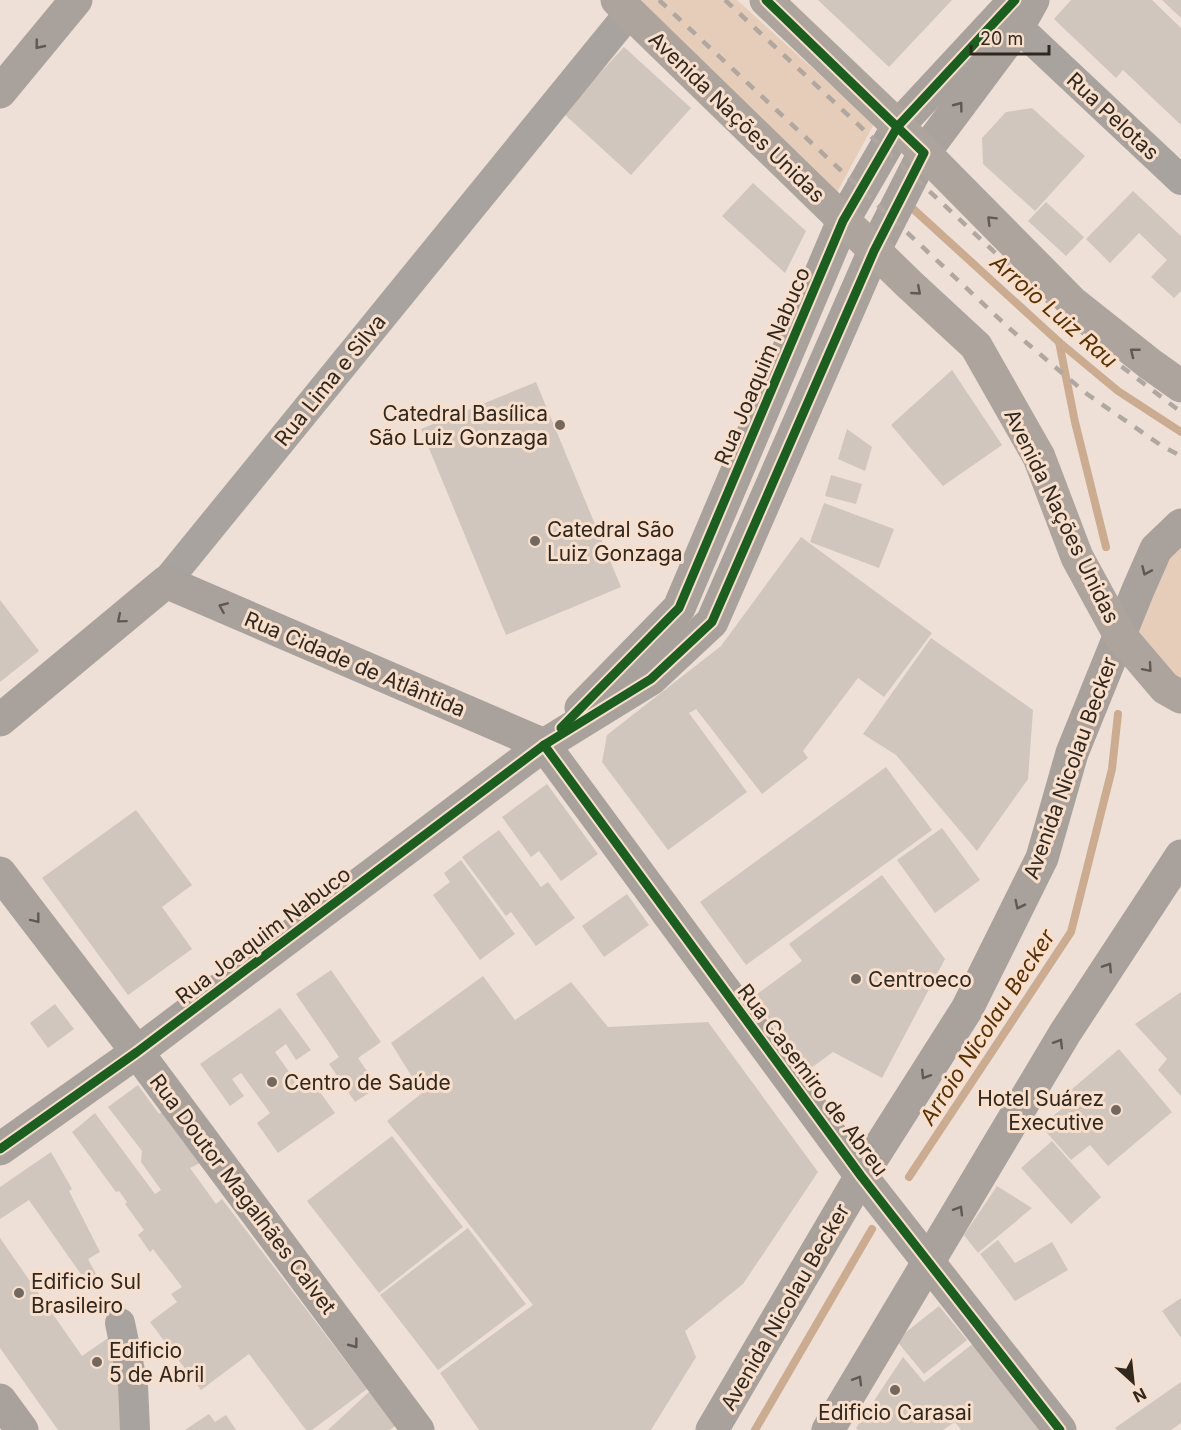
<svg xmlns="http://www.w3.org/2000/svg" width="1181" height="1430" viewBox="0 0 1181 1430" font-family="Inter,sans-serif">
<rect width="100%" height="100%" fill="#eee0d6"/>
<g fill="#e6cdb9">
<path d="M635,0H737L874,124L835,196Z"/>
<path d="M1181,525V697L1119,634Z"/>
</g>
<g fill="none" stroke-linecap="round" stroke-linejoin="round">
<g stroke="#ccac91" stroke-width="8">
<path d="M911,207L1059,342L1118,391L1181,432"/>
<path d="M1059,342L1075,422L1106,547"/>
<path d="M909,1177L1071,932L1112,769L1118,714"/>
<path d="M755,1430L872,1229"/>
</g>
</g>
<g fill="#d0c6bd">
<path d="M818,0H952L889,67Z"/>
<path d="M1071,0H1152L1181,28V125L1123,70L1116,78L1054,19Z"/>
<path d="M1162,0H1181V18Z"/>
<path d="M624,47L691,108L631,175L563,113Z"/>
<path d="M1032,108L1085,156L1035,211L983,164L982,138L1006,112Z"/>
<path d="M753,183L806,231L785,273L722,216Z"/>
<path d="M1133,191L1181,236V291L1174,298L1151,277L1167,260L1139,233L1110,263L1086,239Z"/>
<path d="M1046,202L1084,237L1066,256L1028,221Z"/>
<path d="M952,370L1002,445L943,486L891,425Z"/>
<path d="M536,382L621,587L506,635L421,429Z"/>
<path d="M847,429L872,447L865,471L838,459Z"/>
<path d="M831,475L862,484L856,504L825,496Z"/>
<path d="M824,503L894,529L879,568L810,542Z"/>
<path d="M801,537L932,633L884,697L858,678L803,751L808,758L762,794L696,709L689,713L747,792L668,850L602,762L607,735L721,646Z"/>
<path d="M0,600L39,651L0,682Z"/>
<path d="M931,638L1033,710L1028,779L977,851L896,755L863,734Z"/>
<path d="M886,767L932,830L746,965L700,902Z"/>
<path d="M547,784L598,854L561,881L539,851L531,857L502,817Z"/>
<path d="M136,810L192,885L162,907L192,949L128,995L42,878Z"/>
<path d="M942,828L980,880L935,913L897,860Z"/>
<path d="M499,830L541,887L548,882L575,918L536,946L511,912L506,916L462,857Z"/>
<path d="M461,860L515,934L480,960L433,895L450,882L444,873Z"/>
<path d="M882,875L945,959L882,1078L833,1052L807,1071L753,997L802,961L789,944Z"/>
<path d="M627,894L649,925L604,957L582,926Z"/>
<path d="M331,970L381,1042L358,1058L378,1087L355,1102L329,1064L339,1057L296,994Z"/>
<path d="M483,976L515,1020L571,982L608,1027L708,1022L818,1172L743,1284L685,1331L696,1357L651,1430H479L440,1373L533,1305L387,1121L422,1093L391,1043Z"/>
<path d="M1181,992V1096L1158,1070L1167,1059L1135,1024Z"/>
<path d="M55,1004L74,1029L48,1048L30,1023Z"/>
<path d="M280,1008L311,1050L296,1060L286,1044L275,1052L304,1093L315,1085L335,1113L278,1153L257,1123L270,1113L241,1073L232,1079L244,1096L230,1106L200,1064Z"/>
<path d="M1119,1049L1172,1112L1108,1166L1090,1145L1071,1160L1041,1126L1064,1107L1058,1101Z"/>
<path d="M138,1085L159,1114L163,1111L200,1163L190,1168L216,1204L222,1199L367,1389L312,1430H306L249,1354L201,1390L150,1322L177,1302L171,1294L182,1287L153,1249L150,1252L138,1235L144,1230L125,1204L127,1202L119,1191L116,1192L72,1132L95,1113L155,1194L161,1190L141,1162L142,1151L108,1107Z"/>
<path d="M392,1136L463,1227L379,1293L307,1201Z"/>
<path d="M1052,1141L1101,1197L1071,1224L1021,1168Z"/>
<path d="M51,1152L72,1189L69,1191L100,1252L88,1259L96,1274L85,1280L29,1200L0,1219V1187Z"/>
<path d="M997,1186L1032,1208L978,1253L964,1235Z"/>
<path d="M468,1228L526,1304L438,1370L380,1295Z"/>
<path d="M0,1238L82,1356L117,1332L128,1430H58L0,1348Z"/>
<path d="M998,1240L1015,1263L1052,1242L1068,1270L1015,1301L980,1254Z"/>
<path d="M1181,1298V1338L1162,1311Z"/>
<path d="M939,1306L967,1340L924,1374L896,1340Z"/>
<path d="M975,1342L1042,1430H961L955,1422L943,1430H858L856,1428L903,1357L924,1382Z"/>
<path d="M1181,1382V1423L1171,1430H1117L1115,1428Z"/>
<path d="M370,1391L395,1426L390,1430H328Z"/>
<path d="M209,1414L215,1422L226,1415L236,1430H185Z"/>
</g>
<g fill="none" stroke-linecap="round" stroke-linejoin="round">
<g stroke="#a8a39e" stroke-width="30">
<path d="M1018,27L1181,180"/>
<path d="M166,582L630,12"/>
<path d="M120,1323L133,1385L135,1430"/>
</g>
<g stroke="#a9a19b" stroke-width="33">
<path d="M0,92L76,0"/>
<path d="M581,708L679,608L843,221L898,126L1015,0"/>
<path d="M0,720L166,582L544,745"/>
<path d="M544,745L861,1176L1060,1430"/>
<path d="M0,873L137,1052L418,1430"/>
<path d="M0,1149L137,1052L544,745L651,679L712,622L874,251L924,153L1018,27L1033,0"/>
<path d="M0,1400L22,1430"/>
<path d="M712,1430L861,1176L967,1009L1042,858L1072,753L1138,590L1156,549L1181,525"/>
<path d="M828,1430L1065,1033L1181,856"/>
</g>
<g stroke="#ada49e" stroke-width="33">
<path d="M617,0L909,284L976,346L1039,457L1077,557L1119,634L1165,688L1181,697"/>
<path d="M766,0L898,126L1073,303L1150,364L1181,386"/>
</g>
<g stroke="#afa7a0" stroke-width="4.5" stroke-dasharray="10 10" stroke-linecap="butt">
<path d="M659,0L1009,328L1087,394L1162,446L1181,456"/>
<path d="M725,0L1035,290L1113,360L1181,412"/>
</g>
<defs>
<g id="cycleway">
<path d="M561,728L679,608L843,221L898,126L1015,0"/>
<path d="M544,745L861,1176L1060,1430"/>
<path d="M0,1149L137,1052L544,745L651,679L712,622L874,251L924,153L766,0"/>
</g>
</defs>
<use href="#cycleway" stroke="#f8dfcc" stroke-width="13"/>
<use href="#cycleway" stroke="#1b5e20" stroke-width="9"/>
</g>
<defs><path id="oneway-chevron" d="M-2-3.5L2.5 0L-2 3.5" fill="none" stroke-width="1.6" stroke-linecap="round" stroke-linejoin="round" transform="scale(1.5)"/></defs>
<g stroke="#605851">
<use href="#oneway-chevron" transform="translate(39 45) rotate(129)"/>
<use href="#oneway-chevron" transform="translate(959 106) rotate(-53)"/>
<use href="#oneway-chevron" transform="translate(1146 571) rotate(114)"/>
<use href="#oneway-chevron" transform="translate(223 607) rotate(-157)"/>
<use href="#oneway-chevron" transform="translate(121 619) rotate(140)"/>
<use href="#oneway-chevron" transform="translate(1019 905) rotate(116)"/>
<use href="#oneway-chevron" transform="translate(36 919) rotate(52)"/>
<use href="#oneway-chevron" transform="translate(1108 967) rotate(-57)"/>
<use href="#oneway-chevron" transform="translate(1059 1043) rotate(-59)"/>
<use href="#oneway-chevron" transform="translate(925 1075) rotate(122)"/>
<use href="#oneway-chevron" transform="translate(959 1210) rotate(-59)"/>
<use href="#oneway-chevron" transform="translate(354 1344) rotate(53)"/>
<use href="#oneway-chevron" transform="translate(858 1380) rotate(-59)"/>
</g>
<g stroke="#625952">
<use href="#oneway-chevron" transform="translate(991 220) rotate(-135)"/>
<use href="#oneway-chevron" transform="translate(917 291) rotate(41)"/>
<use href="#oneway-chevron" transform="translate(1134 352) rotate(-141)"/>
<use href="#oneway-chevron" transform="translate(1148 668) rotate(49)"/>
</g>
<g fill="#72685f" stroke="#f8dfcc" stroke-width="2">
<circle cx="560" cy="425" r="6"/>
<circle cx="535" cy="541" r="6"/>
<circle cx="856" cy="979" r="6"/>
<circle cx="272" cy="1082" r="6"/>
<circle cx="1116" cy="1110" r="6"/>
<circle cx="19" cy="1293" r="6"/>
<circle cx="97" cy="1362" r="6"/>
<circle cx="895" cy="1390" r="6"/>
</g>
<g text-anchor="middle" dominant-baseline="central" stroke-width="6" stroke-linejoin="round" paint-order="stroke">
<g font-size="21" fill="#30271f" stroke="#f8dfcc">
<text transform="translate(1113 116) rotate(43)">Rua Pelotas</text>
<text transform="translate(737 117) rotate(44)">Avenida Nações Unidas</text>
<text transform="translate(762 366) rotate(-67)">Rua Joaquim Nabuco</text>
<text transform="translate(330 380) rotate(-51)">Rua Lima e Silva</text>
<text transform="translate(1062 516) rotate(64)">Avenida Nações Unidas</text>
<text transform="translate(355 664) rotate(23)">Rua Cidade de Atlântida</text>
<text transform="translate(1070 768) rotate(-70)">Avenida Nicolau Becker</text>
<text transform="translate(263 935) rotate(-37)">Rua Joaquim Nabuco</text>
<text transform="translate(813 1080) rotate(53)">Rua Casemiro de Abreu</text>
<text transform="translate(243 1194) rotate(53)">Rua Doutor Magalhães Calvet</text>
<text transform="translate(785 1307) rotate(-60)">Avenida Nicolau Becker</text>
</g>
<g font-size="21" fill="#30271f" stroke="#f8dfcc" text-anchor="start">
<text x="548" y="413" text-anchor="end">Catedral Basílica<tspan x="548" dy="24">São Luiz Gonzaga</tspan></text>
<text x="547" y="529">Catedral São<tspan x="547" dy="24">Luiz Gonzaga</tspan></text>
<text x="868" y="979">Centroeco</text>
<text x="284" y="1082">Centro de Saúde</text>
<text x="1104" y="1098" text-anchor="end">Hotel Suárez<tspan x="1104" dy="24">Executive</tspan></text>
<text x="31" y="1281">Edificio Sul<tspan x="31" dy="24">Brasileiro</tspan></text>
<text x="109" y="1350">Edificio<tspan x="109" dy="24">5 de Abril</tspan></text>
<text x="895" y="1412" text-anchor="middle">Edificio Carasai</text>
</g>
<g font-size="22" font-style="italic" fill="#583004" stroke="#f8dfcc">
<text transform="translate(1054 311) rotate(41)">Arroio Luiz Rau</text>
<text transform="translate(987 1027) rotate(-57)">Arroio Nicolau Becker</text>
</g>
</g>
<g transform="translate(1133 1382) rotate(153)" stroke="#f8dfcc" stroke-width="4.5" paint-order="stroke">
<path d="M0-4.5L10 22L0 15L-10 22Z" fill="#30271f"/>
<text y="-9" font-size="16" font-weight="bold" text-anchor="middle" fill="#30271f">N</text>
</g>
<path d="M971 45v9h78v-9" fill="none" stroke="#30271f" stroke-width="3"/>
<text x="980" y="45" font-size="18" fill="#30271f" stroke="#f8dfcc" stroke-width="4.5" paint-order="stroke">20 m</text>
</svg>
